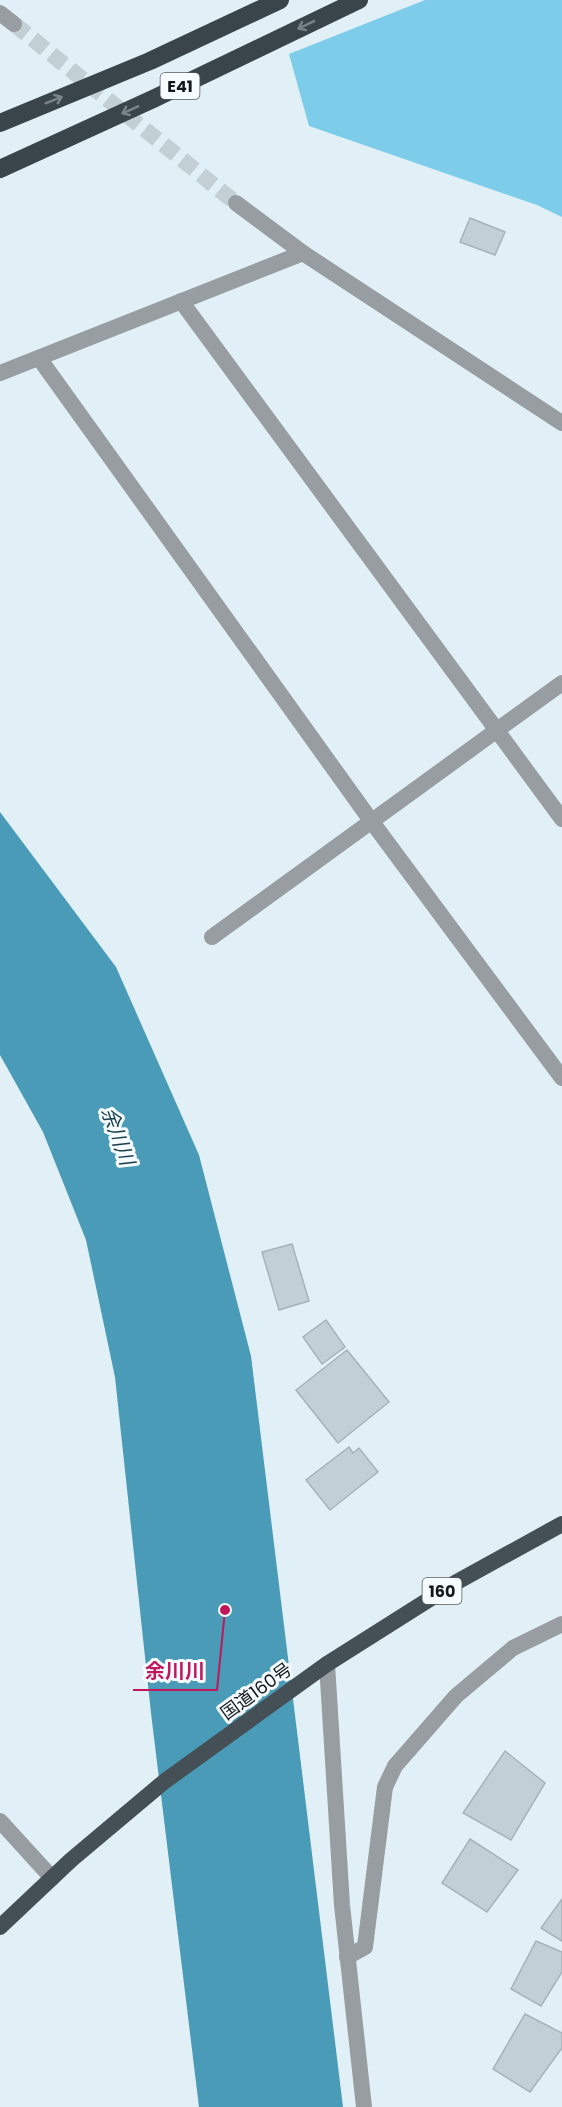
<svg xmlns="http://www.w3.org/2000/svg" width="562" height="2107" viewBox="0 0 562 2107" font-family="Poppins,'Noto Sans JP',sans-serif">
<rect width="100%" height="100%" fill="#e1f0f6"/>
<path fill="#7cccea" d="M425,0H562V217L537,205L309,126L289,54Z"/>
<path fill="#4a9bb7" d="M0,812L116,967L199,1155L251,1356L343,2107H199L151,1713L115,1377L86,1240L43,1132L0,1055Z"/>
<g fill="#c1d0d6" stroke="#a5b4ba" stroke-width="1.5">
<path d="M470,218L505,232L495,255L460,242Z"/>
<path d="M292,1244L309,1301L279,1310L262,1252Z"/>
<path d="M326,1320L345,1347L322,1364L303,1337Z"/>
<path d="M347,1350L389,1402L338,1443L296,1390Z"/>
<path d="M349,1447L353,1453L359,1448L378,1472L330,1510L306,1480Z"/>
<path d="M505,1751L545,1783L511,1840L463,1813Z"/>
<path d="M470,1839L518,1870L487,1912L442,1883Z"/>
<path d="M562,1899V1941L541,1928Z"/>
<path d="M536,1941L562,1952V1972L541,2006L511,1989Z"/>
<path d="M525,2014L562,2033V2048L530,2092L493,2069Z"/>
</g>
<g fill="none" stroke-linecap="round" stroke-linejoin="round">
<path stroke="#c2d0d5" stroke-width="16" stroke-dasharray="16 8" stroke-linecap="butt" d="M14,24L236,203"/>
<g stroke="#979da0" stroke-width="16">
<path d="M0,13L14,24"/>
<path d="M236,203L303,253L562,423"/>
<path d="M181,301L562,819"/>
<path d="M39,358L372,822L562,1078"/>
<path d="M0,373L303,253"/>
<path d="M212,937L562,683"/>
<path d="M327,1664L342,1905L364,2107"/>
<path d="M0,1821L52,1878"/>
<path d="M347,1957L365,1947L385,1787L395,1766L456,1696L513,1648L562,1624"/>
</g>
<path stroke="#455056" stroke-width="16" d="M0,1927L71,1860L165,1781L327,1664L455,1583L562,1524"/>
<g stroke="#39454a" stroke-width="18">
<path d="M0,123L150,61L280,0"/>
<path d="M0,169L153,99L359,0"/>
</g>
</g>
<defs><path id="oneway-shaft" d="M-6 0H5M1.5-3L5.5 0L1.5 3" fill="none" stroke-width="1.6" stroke-linecap="round" stroke-linejoin="round" transform="scale(1.5)"/></defs>
<g stroke="#7b8589">
<use href="#oneway-shaft" transform="translate(306 25) rotate(154)"/>
<use href="#oneway-shaft" transform="translate(54 100) rotate(-22)"/>
<use href="#oneway-shaft" transform="translate(130 110) rotate(156)"/>
</g>
<g text-anchor="middle" dominant-baseline="central" stroke-width="6" stroke-linejoin="round" paint-order="stroke">
<g fill="#f5fbfe" stroke="#575c5e" stroke-width="1.5">
<rect x="160.5" y="73" width="39" height="26" rx="4.5"/>
<rect x="422.5" y="1578" width="39" height="26" rx="4.5"/>
</g>
<g font-size="16" font-weight="bold" fill="#13181a">
<text x="180" y="86">E41</text>
<text x="442" y="1591">160</text>
</g>
<g font-size="18" fill="#13181a" stroke="#f5fbfe">
<text transform="translate(256 1691) rotate(-36)">国道160号</text>
</g>
<g font-size="20" font-style="italic" fill="#1c414e" stroke="#f5fbfe">
<text transform="translate(118 1136) rotate(70)">余川川</text>
</g>
</g>
<path fill="none" stroke="#c2185b" stroke-width="2" d="M225 1610L217 1690H133"/>
<circle fill="#c2185b" stroke="#f5fbfe" stroke-width="2" cx="225" cy="1610" r="6"/>
<g font-size="20" text-anchor="middle" font-weight="bold" fill="#c2185b" stroke="#f5fbfe" stroke-width="6" stroke-linejoin="round" paint-order="stroke">
<text x="175" y="1678">余川川</text>
</g>
</svg>
